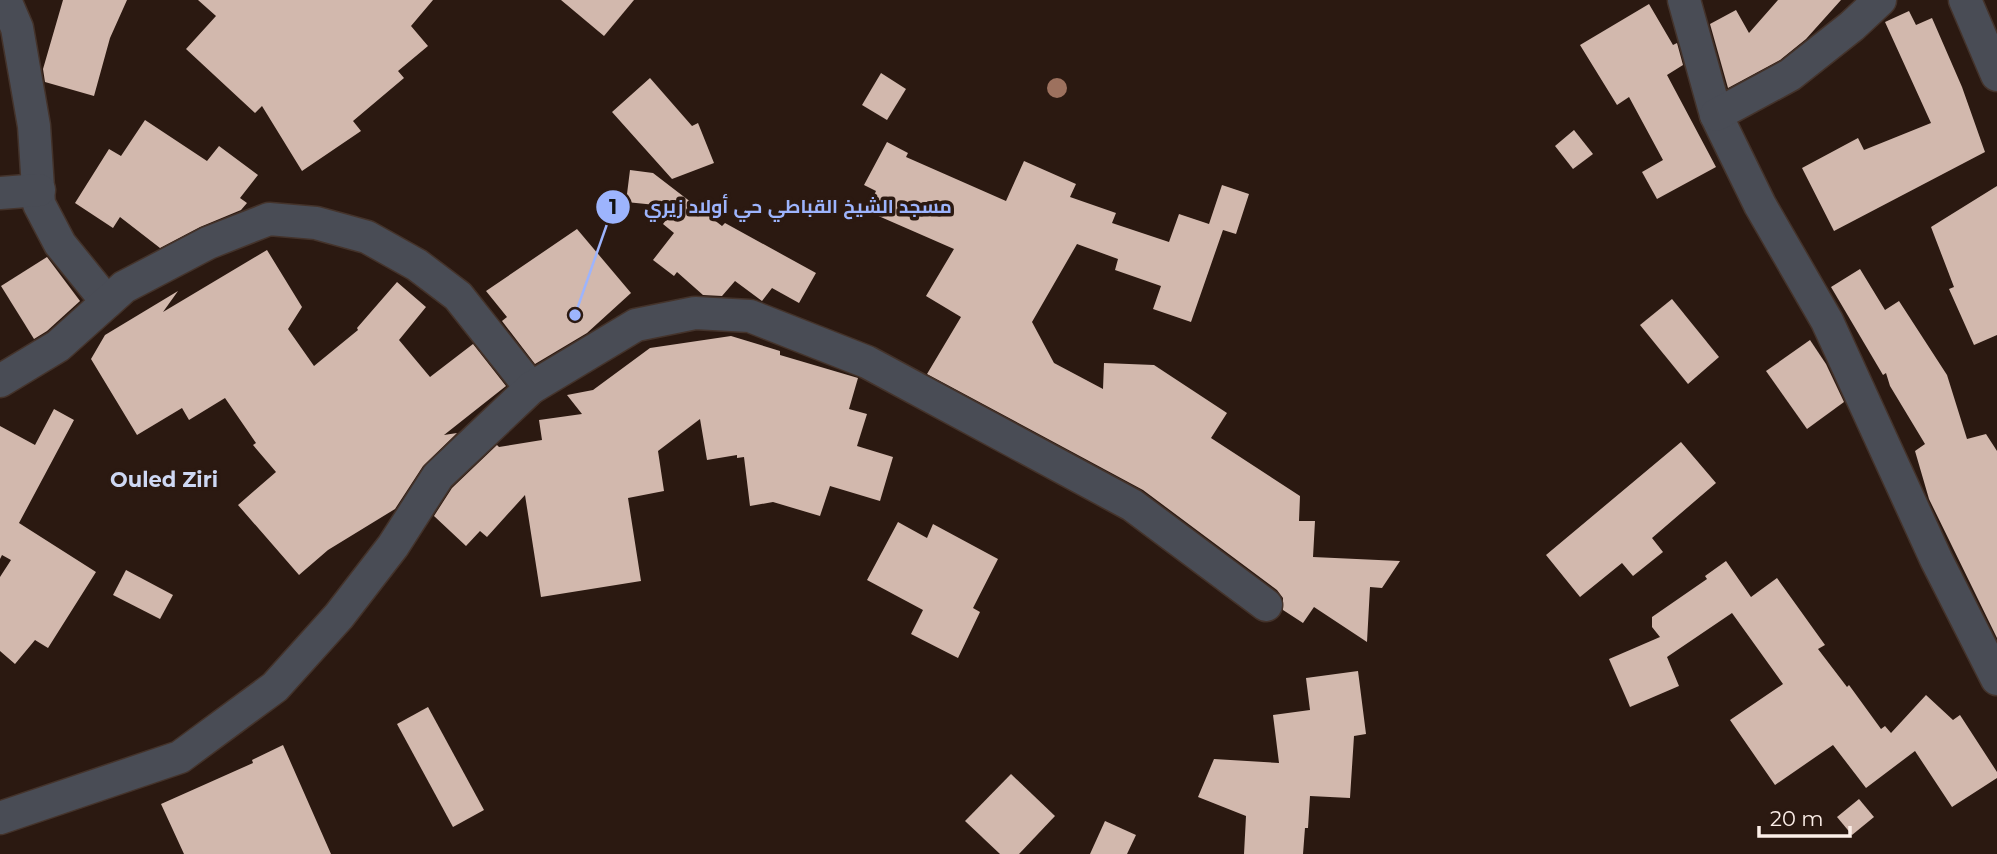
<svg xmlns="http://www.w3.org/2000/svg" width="1997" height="854" viewBox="0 0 1997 854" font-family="Montserrat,Cairo,sans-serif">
<rect width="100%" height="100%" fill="#2b1911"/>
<g fill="#d2b8ad">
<path d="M63,0H127L110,38L94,96L45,82L43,69Z"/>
<path d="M198,0H433L411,26L428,46L398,71L404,78L353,121L361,131L302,171L262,106L255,113L186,49L216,16Z"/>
<path d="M561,0H634L604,36Z"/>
<path d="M1778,0H1841L1806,39L1780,60L1728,88L1710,24L1736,10L1749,33Z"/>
<path d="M1649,4L1673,45L1677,43L1683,65L1667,75L1716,167L1657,199L1642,172L1663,160L1629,97L1617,105L1580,45Z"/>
<path d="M1909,11L1916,25L1932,18L1962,87L1985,152L1834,231L1802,168L1858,138L1864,150L1931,123L1885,22Z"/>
<path d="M881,73L906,89L887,120L862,105Z"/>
<path d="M650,78L692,126L698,123L714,163L672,179L612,112Z"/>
<path d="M145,120L207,161L219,146L258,175L240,198L247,203L241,210L200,227L160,248L120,217L113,228L75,203L109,149L121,156Z"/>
<path d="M1574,130L1593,154L1573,169L1555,146Z"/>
<path d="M887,142L908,153L906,157L1006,201L1024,161L1076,184L1070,197L1116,213L1112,223L1169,242L1179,214L1209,224L1222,185L1249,194L1236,234L1223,230L1191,322L1153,309L1161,286L1115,270L1118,259L1077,244L1032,322L1054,363L1103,389L1104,363L1154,365L1227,413L1211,438L1300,496L1299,521H1315L1313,557L1400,561L1382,588L1370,587L1367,642L1314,607L1303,623L1283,610V598L1277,590L1143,490L927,374L961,317L926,296L954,249L867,211L876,191L864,185Z"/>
<path d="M630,170L653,173L722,226L725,223L816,273L799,303L772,288L762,301L735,281L722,296L703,295L677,272L674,276L653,260L674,233L663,224L676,207L626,202Z"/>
<path d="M1997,186V335L1974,345L1949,289L1954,287L1931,227Z"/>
<path d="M577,229L631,293L587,333L535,364L502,321L507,317L486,291Z"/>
<path d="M267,250L302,307L288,329L314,366L358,330L357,328L397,282L426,307L399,340L430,377L473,344L506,386L444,435L457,433L423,466L395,509L328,550L299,575L238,505L276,472L253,445L256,443L225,398L189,420L182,408L137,435L91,359L105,335L178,291L163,312Z"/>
<path d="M47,257L80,301L47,331L34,339L1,286Z"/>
<path d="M1860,269L1885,310L1899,301L1947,375L1967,439L1986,434L1997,451V638L1929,499L1915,451L1925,444L1890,386L1886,373L1883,375L1831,287Z"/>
<path d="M1672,299L1719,357L1688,384L1640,325Z"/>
<path d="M731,336L780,351V355L858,378L849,409L867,414L857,446L893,457L880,501L830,486L820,516L773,502L750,506L744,457L737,458V455L707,460L700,419L658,451L664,491L628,498L641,581L541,597L525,495L487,537L480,531L466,546L434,516L452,488L497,445L499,447L542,440L539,420L582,414L567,395L593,390L650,348Z"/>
<path d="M1810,340L1826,364L1844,402L1807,429L1766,371Z"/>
<path d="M54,409L74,420L19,523L96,572L48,648L35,640L15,664L0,651V577L11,560L2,555L0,559V426L35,445Z"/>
<path d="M1681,442L1716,483L1652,538L1663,552L1633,576L1622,563L1580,597L1546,555Z"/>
<path d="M898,522L927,538L933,524L998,559L973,608L980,612L958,658L911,634L923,610L867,580Z"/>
<path d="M1726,561L1751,597L1777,578L1825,645L1818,649L1847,687L1849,685L1881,729L1885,726L1891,733L1926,695L1953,720L1960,715L1997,772V778L1952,807L1915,751L1866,788L1833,745L1775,785L1730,720L1783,684L1732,613L1667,657L1679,686L1630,707L1609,659L1660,637L1652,627V617L1707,579L1705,576Z"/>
<path d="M126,570L173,595L160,619L113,595Z"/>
<path d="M1358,671L1366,734L1354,736L1350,798L1310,796L1308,828H1305L1303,854H1244L1246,816L1198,797L1214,759L1279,763L1273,715L1310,710L1306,678Z"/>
<path d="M428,707L484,810L453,827L397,724Z"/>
<path d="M283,745L331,854H184L161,804L253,763L252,760Z"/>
<path d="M1011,774L1055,816L1019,854H1000L965,821Z"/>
<path d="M1859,799L1874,817L1852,835L1837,817Z"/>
<path d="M1105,821L1136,835L1127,854H1090Z"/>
</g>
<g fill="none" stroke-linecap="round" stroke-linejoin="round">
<defs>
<g id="minor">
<path d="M5,0L17,28L34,126L39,204L60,244L107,302"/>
<path d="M1684,0L1716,115L1760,205L1827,321L1936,559L1997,679"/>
<path d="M1965,0L1997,75"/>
<path d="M1716,115L1790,75L1852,26L1880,0"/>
<path d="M0,193L39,190"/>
<path d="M0,381L58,346L124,287L208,243L269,219L316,223L367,237L417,265L458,296L531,388"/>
<path d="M0,818L180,757L275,687L339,616L393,546L438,476L531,388L636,325L695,313L750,316L867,362L1132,505L1266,605"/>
</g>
</defs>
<use href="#minor" stroke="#44332b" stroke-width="35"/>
<use href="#minor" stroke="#494c55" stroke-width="32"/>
</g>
<circle fill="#9d715e" cx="1057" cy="88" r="10"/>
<g text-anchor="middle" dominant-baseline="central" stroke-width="7" stroke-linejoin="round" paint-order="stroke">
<g font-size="21" font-weight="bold" fill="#ced8f4" stroke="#2b1911">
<text x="164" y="479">Ouled Ziri</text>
</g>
</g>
<path fill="none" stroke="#9db4fd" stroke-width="2.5" d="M575 315L613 207"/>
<g fill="#9db4fd" stroke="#2b1911" stroke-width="2.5">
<circle cx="575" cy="315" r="7"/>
<circle cx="613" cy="207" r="18"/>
</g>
<g font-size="21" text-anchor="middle" font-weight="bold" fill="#111">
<text x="613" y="214">1</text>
</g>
<g font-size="19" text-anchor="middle" font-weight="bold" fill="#9db4fd" stroke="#2b1911" stroke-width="7" stroke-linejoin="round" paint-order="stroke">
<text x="798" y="213">مسجد الشيخ القباطي حي أولاد زيري</text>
</g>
<path d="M1759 826v10h91v-10" fill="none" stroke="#fdefe9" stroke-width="3.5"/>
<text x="1770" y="826" font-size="21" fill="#fdefe9" stroke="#2b1911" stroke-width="5" paint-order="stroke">20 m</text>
</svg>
